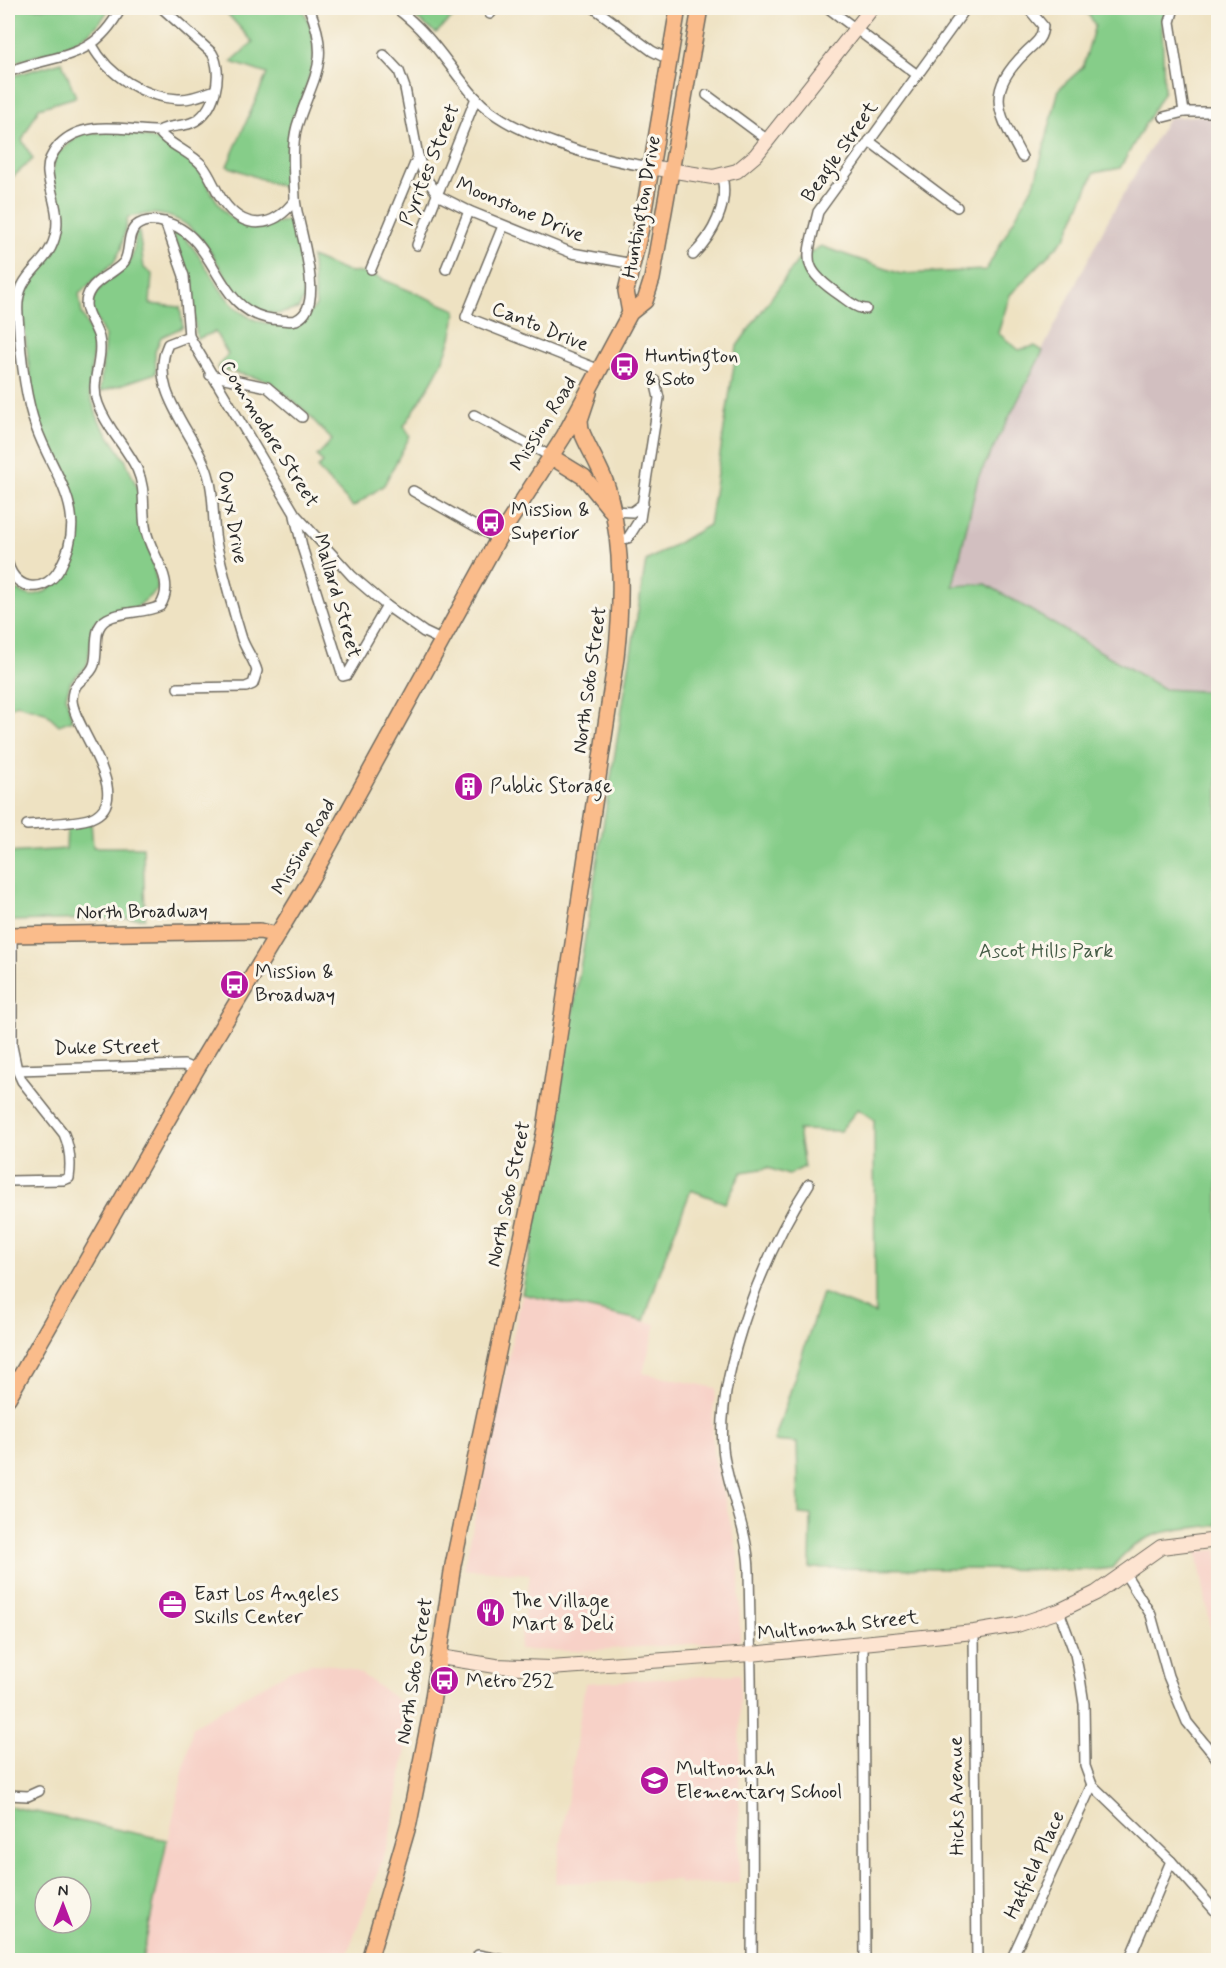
<svg xmlns="http://www.w3.org/2000/svg" width="1226" height="1968" viewBox="0 0 1226 1968" font-family="Mynerve,sans-serif">
<rect width="100%" height="100%" fill="#fbf7ec"/>
<filter id="ink" filterUnits="userSpaceOnUse"><feTurbulence type="fractalNoise" baseFrequency=".0167" numOctaves="2"/><feDisplacementMap in="SourceGraphic" scale="12" xChannelSelector="R" yChannelSelector="G"/><feConvolveMatrix kernelMatrix="1 2 1 2 8 2 1 2 1" color-interpolation-filters="sRGB"/></filter>
<filter id="wash" filterUnits="userSpaceOnUse"><feTurbulence type="fractalNoise" baseFrequency=".008" numOctaves="4" result="noise"/><feDisplacementMap in="SourceGraphic" scale="24" xChannelSelector="R" yChannelSelector="G"/><feGaussianBlur stdDeviation="1.35" result="paint"/><feColorMatrix in="noise" values="0 0 0 0 0 0 0 0 0 0 0 0 0 0 0 0 0 1.4 0 .05"/><feComposite in="paint" operator="in"/></filter>
<g filter="url(#wash)">
<rect width="100%" height="100%" fill="#eee2c2"/>
<g fill="#f7d1c7">
<path d="M522,1294L656,1324L643,1373L716,1388L712,1421L713,1452L739,1558L740,1641L575,1651L519,1650L530,1574L464,1569Z"/>
<path d="M1218,1550V1655L1214,1646L1197,1551Z"/>
<path d="M311,1664L335,1665L360,1673L413,1711L389,1842L345,1960H142L193,1726L291,1670Z"/>
<path d="M740,1674L739,1883L679,1884V1880L555,1883L585,1683Z"/>
</g>
<path fill="#d2bfc0" d="M1218,114V692L1164,689L986,584L953,587L978,478L1106,224L1168,118Z"/>
<g fill="#86cd89" stroke="#587c5a" stroke-width="1.5" fill-rule="evenodd">
<path d="M8,8H109C91,46 44,53 8,64Z"/>
<path d="M222,8H302C332,58 296,97 288,147C285,162 290,172 285,188L227,166L267,74L231,62L253,42Z"/>
<path d="M402,8H460L462,9L436,33Z"/>
<path d="M1084,8H1168L1162,21L1164,91L1120,168L1094,173L1066,237L1010,295L998,333L1019,350L1035,346L1043,351L978,478L953,586L986,584L1164,689L1218,692V1525C1175,1530 1140,1529 1112,1568L1095,1570L810,1568L811,1515L799,1514L797,1443L774,1441L822,1293L875,1314L874,1120L858,1109L840,1131L798,1130L804,1167L788,1175L768,1168L742,1172L725,1203L691,1190L667,1251L644,1321L522,1294L555,1123L646,561L709,525L737,346L798,260L821,246L901,274L986,270L1035,182L1059,89L1083,67L1095,25Z"/>
<path d="M62,62L76,97L39,108L22,140L33,159L8,181V81L16,75Z"/>
<path d="M117,131C140,135 168,140 187,156C212,179 217,229 259,226C269,226 281,221 291,220L298,245L305,297L298,309C292,310 282,314 275,314C215,306 222,220 156,214C147,213 137,216 128,217L121,249L114,262L79,294L82,314L94,340L89,392L99,421L126,461L139,492L158,589L136,608L113,611L94,623L87,666L71,681L66,696L72,720L59,725L45,712L17,704L8,709V580L14,589L31,596L47,591L65,570L74,538L76,506L65,474L44,435L34,401L21,305L28,281L48,261L59,243L60,214L52,177L55,156L80,134Z"/>
<path d="M175,229C211,256 218,317 271,324C280,325 290,324 299,324L316,306L311,257L345,271L370,274L456,310C453,355 428,388 404,426L410,436L384,485L353,507L317,468L323,463L317,456L332,440L303,409L269,381L217,368L228,354L215,332L197,339L188,276L172,233Z"/>
<path d="M136,232H139L144,268L152,274L150,304L180,307L183,327L161,337L155,352L156,373L100,392L105,336L90,307C99,277 124,277 132,256C135,249 135,239 136,232Z"/>
<path d="M91,822L93,847H143L145,918L8,921V853L66,849L67,827Z"/>
<path d="M8,1806L167,1840L142,1960H8ZM45,1887H81V1923H45Z"/>
</g>
</g>
<g filter="url(#ink)">
<g fill="none" stroke-linecap="round" stroke-linejoin="round">
<defs>
<g id="street">
<path d="M396,8C432,35 446,63 474,96C508,136 600,159 650,167"/>
<path d="M594,8L652,51L668,59"/>
<path d="M828,8L916,74"/>
<path d="M490,14L495,8"/>
<path d="M92,45C108,75 143,97 178,99C190,100 204,94 215,90"/>
<path d="M384,55L399,71L405,88L418,156L425,177L439,196L469,211L572,253L633,264"/>
<path d="M8,72C58,52 92,63 121,8"/>
<path d="M707,95L769,141"/>
<path d="M1184,112H1218"/>
<path d="M1164,117L1184,112L1170,22L1174,8"/>
<path d="M159,131C164,142 192,153 202,165C211,176 215,190 223,201C245,232 274,228 295,200"/>
<path d="M869,141L957,207"/>
<path d="M1022,157C998,112 984,93 1026,52C1035,43 1042,40 1043,26L1028,8"/>
<path d="M165,222L184,276L189,336L295,514L352,576L387,606L424,632L443,641"/>
<path d="M503,226L466,317L600,370"/>
<path d="M417,245L476,98"/>
<path d="M693,255C713,235 729,204 722,177"/>
<path d="M371,269L418,156"/>
<path d="M446,269L469,211"/>
<path d="M866,309C857,309 848,301 841,296C798,267 807,259 818,212L966,8"/>
<path d="M210,375L267,387L302,417"/>
<path d="M474,415L550,456"/>
<path d="M413,491L498,539"/>
<path d="M612,511L632,512L643,504"/>
<path d="M295,516L303,550L343,676L347,675L387,606"/>
<path d="M617,541L628,538L640,519L659,398L655,381"/>
<path d="M8,564C16,592 46,594 60,568C91,511 53,476 36,427C24,396 20,348 18,315C14,270 49,270 56,232C60,212 50,192 48,173C47,162 52,153 59,145C85,118 126,131 159,131C169,125 180,127 191,123C215,114 224,73 212,53L162,8"/>
<path d="M178,688L246,687L253,684L257,671C254,660 246,650 242,639C233,610 225,580 218,551C211,525 216,499 208,474C195,432 147,391 168,344L189,336"/>
<path d="M27,825C45,823 75,824 91,818C138,799 71,725 72,699C73,678 89,680 94,665C99,651 91,628 107,619C123,610 144,614 160,606C178,579 148,553 145,526C142,505 146,489 137,469C126,446 107,429 98,404C89,382 104,360 99,338C94,320 78,308 91,289C99,277 115,273 124,262C131,252 126,235 136,226C142,221 150,220 158,221C219,229 211,311 272,319C280,320 289,322 296,320C329,307 296,224 295,198C294,176 291,147 297,126C312,78 332,61 309,8"/>
<path d="M17,1070L184,1065L196,1070"/>
<path d="M8,1181L63,1180L69,1178C71,1164 70,1148 64,1134L22,1081L17,1070L12,1046V935"/>
<path d="M1124,1572L1151,1615L1168,1676L1187,1722L1218,1760"/>
<path d="M1059,1611L1075,1654L1080,1678L1084,1704L1085,1766L1092,1785L1171,1861L1218,1914"/>
<path d="M974,1632L977,1960"/>
<path d="M863,1643L865,1960"/>
<path d="M8,1795L28,1796L39,1791"/>
<path d="M478,1955L504,1960"/>
<path d="M752,1960C753,1831 752,1701 749,1571C748,1528 727,1490 723,1448C717,1369 766,1250 809,1184"/>
<path d="M1011,1960L1092,1785"/>
<path d="M1129,1960L1171,1861"/>
</g>
<g id="secondary">
<path d="M650,167L713,177L737,171L756,155L872,8"/>
<path d="M440,1657L496,1666L550,1668L751,1654L974,1632L1017,1625L1059,1611L1096,1593L1161,1547L1218,1540"/>
</g>
<g id="primary">
<path d="M630,313L626,291L641,228L678,8"/>
<path d="M550,456L584,477L610,509"/>
<path d="M8,935L260,931L277,935"/>
<path d="M8,1398L196,1070L312,877L498,539L564,436L630,313L645,301L652,279L700,8"/>
<path d="M369,1960L409,1823L430,1717L453,1565L545,1129L616,658C622,602 623,549 609,493C604,472 589,451 581,430L580,420L589,393"/>
</g>
</defs>
<use href="#street" stroke="#6f6b60" stroke-width="12"/>
<use href="#secondary" stroke="#6f6b60" stroke-width="16"/>
<use href="#primary" stroke="#6f6b60" stroke-width="18"/>
<use href="#street" stroke="#fff" stroke-width="9"/>
<use href="#secondary" stroke="#fde4d1" stroke-width="14"/>
<use href="#primary" stroke="#fabc8b" stroke-width="15"/>
</g>
</g>
<defs>
<symbol id="bus-disc" viewBox="-11 -11 22 22"><circle r="9.5" fill="#b5179e" stroke="#fbf7ec"/><path d="M-5-6H5V4H4V6H2V4H-2V6H-4V4H-5ZM-3.5-4V0h7V-4ZM-3.5 1.2v1.5H-2V1.2ZM2 1.2v1.5H3.5V1.2Z" fill="#fff"/></symbol>
<symbol id="building-disc" viewBox="-11 -11 22 22"><circle r="9.5" fill="#b5179e" stroke="#fbf7ec"/><path d="M-4-6H4V6H1V3H-1V6H-4ZM-2.5-4.3h1.7v1.8h-1.7ZM.8-4.3h1.7v1.8H.8ZM-2.5-1h1.7V.8h-1.7ZM.8-1h1.7V.8H.8Z" fill="#fff"/></symbol>
<symbol id="office-disc" viewBox="-11 -11 22 22"><circle r="9.5" fill="#b5179e" stroke="#fbf7ec"/><path d="M-6-3h4V-5.5h4V-3h4V5H-6ZM-1-4.5V-3h2v-1.5ZM-6 0V1H6V0Z" fill="#fff"/></symbol>
<symbol id="restaurant-disc" viewBox="-11 -11 22 22"><circle r="9.5" fill="#b5179e" stroke="#fbf7ec"/><path d="M-5-6h1v4h1v-4h1v4h1v-4h1v5L-1.5 .5V6h-2V.5L-5-1ZM5-6V6H3V1.5H1.5Q1.5-4 5-6Z" fill="#fff"/></symbol>
<symbol id="school-disc" viewBox="-11 -11 22 22"><circle r="9.5" fill="#b5179e" stroke="#fbf7ec"/><path d="M0-5L7-2L0 1L-7-2ZM-4 1L0 2.5L4 1V4Q0 6-4 4Z" fill="#fff"/></symbol>
</defs>
<g fill-rule="evenodd">
<use href="#bus-disc" x="608" y="350" width="33" height="33"/>
<use href="#bus-disc" x="474" y="506" width="33" height="33"/>
<use href="#building-disc" x="452" y="770" width="33" height="33"/>
<use href="#bus-disc" x="218" y="968" width="33" height="33"/>
<use href="#office-disc" x="156" y="1588" width="33" height="33"/>
<use href="#restaurant-disc" x="474" y="1596" width="33" height="33"/>
<use href="#bus-disc" x="428" y="1664" width="33" height="33"/>
<use href="#school-disc" x="638" y="1764" width="33" height="33"/>
</g>
<g text-anchor="middle" dominant-baseline="central" stroke-width="6" stroke-linejoin="round" paint-order="stroke">
<g font-size="20" fill="#2b2b2b" stroke="#fbf7ec">
<text transform="translate(840 152) rotate(-55)">Beagle Street</text>
<text transform="translate(430 165) rotate(-68)">Pyrites Street</text>
<text transform="translate(642 207) rotate(-80)">Huntington Drive</text>
<text transform="translate(520 210) rotate(23)">Moonstone Drive</text>
<text transform="translate(540 327) rotate(22)">Canto Drive</text>
<text transform="translate(544 424) rotate(-58)">Mission Road</text>
<text transform="translate(269 434) rotate(58)">Commodore Street</text>
<text transform="translate(232 517) rotate(80)">Onyx Drive</text>
<text transform="translate(337 596) rotate(74)">Mallard Street</text>
<text transform="translate(590 680) rotate(-82)">North Soto Street</text>
<text transform="translate(304 847) rotate(-60)">Mission Road</text>
<text transform="translate(142 912) rotate(-1)">North Broadway</text>
<text transform="translate(107 1048) rotate(-1)">Duke Street</text>
<text transform="translate(509 1194) rotate(-78)">North Soto Street</text>
<text transform="translate(838 1626) rotate(-6)">Multnomah Street</text>
<text transform="translate(415 1671) rotate(-81)">North Soto Street</text>
<text transform="translate(957 1796) rotate(-91)">Hicks Avenue</text>
<text transform="translate(1035 1865) rotate(-65)">Hatfield Place</text>
</g>
<g font-size="20" fill="#2b2b2b" stroke="#fbf7ec" text-anchor="start">
<text x="645" y="356">Huntington<tspan x="645" dy="23">&amp; Soto</tspan></text>
<text x="511" y="510">Mission &amp;<tspan x="511" dy="23">Superior</tspan></text>
<text x="490" y="786">Public Storage</text>
<text x="255" y="972">Mission &amp;<tspan x="255" dy="23">Broadway</tspan></text>
<text x="194" y="1594">East Los Angeles<tspan x="194" dy="23">Skills Center</tspan></text>
<text x="512" y="1601">The Village<tspan x="512" dy="23">Mart &amp; Deli</tspan></text>
<text x="466" y="1681">Metro 252</text>
<text x="676" y="1769">Multnomah<tspan x="676" dy="23">Elementary School</tspan></text>
</g>
<g font-size="20" fill="#465c47" stroke="#fbf7ec">
<text x="1046" y="951">Ascot Hills Park</text>
</g>
</g>
<rect width="1226" height="1968" fill="none" stroke="#fbf7ec" stroke-width="30"/>
<g transform="translate(63 1905)"><circle r="28" fill="#fbf7ec" stroke="#a8a59f" stroke-width="1.5"/>
<path d="M0-4.5L10 22L0 15L-10 22Z" fill="#b5179e"/>
<text y="-9" font-size="16" font-weight="bold" text-anchor="middle" fill="#2b2b2b">N</text>
</g>
</svg>
